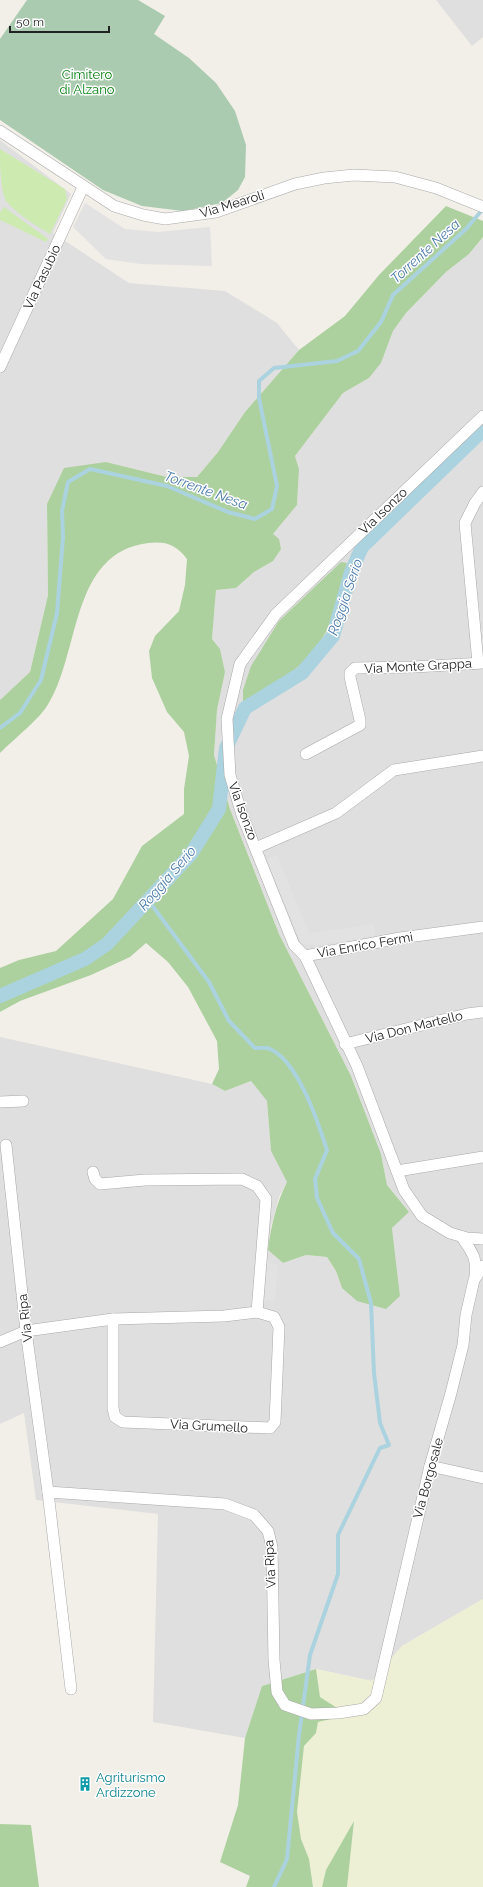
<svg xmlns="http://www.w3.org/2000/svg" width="483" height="1887" viewBox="0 0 483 1887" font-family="Raleway,sans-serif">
<rect width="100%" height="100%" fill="#f2efe9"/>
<g fill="#e0dfdf" fill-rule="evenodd">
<path d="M436,0H483V37L472,46Z"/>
<path d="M0,140L71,194L53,233L129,283L225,291L277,323L299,350L245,412L218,452L197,477H167L106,462L47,504L48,595L30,672L0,700Z"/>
<path d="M483,237V1599L402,1646L372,1681L316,1669L262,1686L245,1738L153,1722L158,1514L36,1500L24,1413L0,1424V1037L212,1084L225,1091L251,1081L267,1101L271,1151L287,1182L279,1197L271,1227L268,1250L283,1263L306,1255L327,1257L336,1271L342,1288L400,1296L392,1228L409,1212L387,1185L381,1154L351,1076L279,934L230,809L214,755L217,709L225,672L220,650L212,639L216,590L236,588L254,572L273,561V534L297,505L299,469L295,456L343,393L369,378L381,363L393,331L406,313L446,272L469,254ZM345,570L334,606L310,655L268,690L243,702Z"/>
</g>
<path fill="#eef0d5" d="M483,1599V1887H347L354,1822L326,1870L322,1887H313L309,1859L301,1839L297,1812L304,1746L315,1733L318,1722L320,1697L316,1669L372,1681L402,1646Z"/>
<g fill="#cdebb0">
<path d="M0,149L65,189L67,199L50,234C35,225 18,215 7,202C0,192 0,162 0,149Z"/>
<path d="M4,207L48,239L46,242L0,220V213Z"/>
</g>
<g fill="#add19e">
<path d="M446,206L483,221V237L469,254L446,272L406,313L393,331L381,363L369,378L343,393L295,456L299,469L297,505L273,534L279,539L281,549L273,561L254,572L236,588L216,590L212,639L220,649L225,672L217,710L214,755L230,809L279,934L351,1076L381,1154L387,1185L409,1212L392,1228L400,1296L386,1309L357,1301L342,1288L336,1271L327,1257L306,1255L283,1263L268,1250C271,1226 276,1204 287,1182L271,1151L267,1101L251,1081L225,1091L212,1084L219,1069L217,1041L188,987L168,962L146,943L130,957L91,975L20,1001L0,1012V968L19,960L56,951L113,899L142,846L184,814V789L189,756L184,732L167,712L152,678L149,651L155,636L179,611L185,585L187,559C176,544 165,541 148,543C69,553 81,654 47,706C39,719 12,741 0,753V700L30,672L48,595L47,504L64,468L106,462L167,477H197L218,452L245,412L299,350L345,316L379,275Z"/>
<path d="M341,562L347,563L329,627L316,648L299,666L268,690L243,702V690L251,666L279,621Z"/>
<path d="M316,1669L320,1697L348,1715L318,1722L316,1733L304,1746L297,1812L301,1839L309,1859L313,1887H246L250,1876L220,1862L238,1805L245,1738L262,1686Z"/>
<path d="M354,1821L347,1887H322L326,1870Z"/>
<path d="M0,1824L31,1825L39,1887H0Z"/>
</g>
<path fill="#aacbaf" d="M27,0H138L165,16L154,34L189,58L216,83L235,111L246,145L245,177L238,190L222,203L183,211L142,206L103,190L0,120V39Z"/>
<g fill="#e2e2e2">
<path d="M85,203L125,229L158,232L210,227L212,266L141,264L106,259L73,227Z"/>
<path d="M277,855L309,933L374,924L375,936L321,945L302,944L266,860Z"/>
<path d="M267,1263L278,1264L275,1301L264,1300Z"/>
</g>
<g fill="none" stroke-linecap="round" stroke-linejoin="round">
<g stroke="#aad3df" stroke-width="4">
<path d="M0,728L20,713L41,680L57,613L63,537L62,511L68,482L90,469L167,486L228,512L255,519L272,509L277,486L259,398V381L274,368L337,361L358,351L381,322L393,295L466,229L483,209"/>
<path d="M148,900L209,982L229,1021L255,1048C260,1048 266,1047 270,1049C298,1061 318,1122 327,1150L315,1179L317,1198L333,1233L359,1259L371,1303L374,1373L380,1423L389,1445L380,1448L338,1535V1574L310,1655L299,1735L287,1859L274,1887"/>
</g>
<path stroke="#aad3df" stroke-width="14" d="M0,996L85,959L107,944L191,854L219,809L226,748L245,708L302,673L333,636L351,572L362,547L483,430"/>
<defs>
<g id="street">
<path d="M0,131L114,206L143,215L165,219L216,212L295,184L324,178L354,175L395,177L436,188L483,207"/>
<path d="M0,367L83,187"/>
<path d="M483,416L276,614L240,664L227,719L230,775L242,815L294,945L305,956L357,1066L404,1190L422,1216L450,1233L467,1238L483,1239"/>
<path d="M478,663L465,523L475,503L483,492"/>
<path d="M306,754L360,725V720L350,677V673L355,668L414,667L483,663"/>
<path d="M256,848L336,813L394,770L483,756"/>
<path d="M305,956L400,938L483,927"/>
<path d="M345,1044L467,1014L483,1012"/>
<path d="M0,1102L23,1101"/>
<path d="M6,1145L26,1331L48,1492L71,1689"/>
<path d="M397,1171L483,1157"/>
<path d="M462,1237C473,1254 477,1257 475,1277"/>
<path d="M113,1319V1408L115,1417L123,1422L270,1428L275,1422L279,1327L274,1317L257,1312"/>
<path d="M0,1342L26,1331L113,1319L224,1316L257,1312L266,1199L257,1186L242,1179L145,1180L100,1184L95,1179L93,1172"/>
<path d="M430,1466L483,1478"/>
<path d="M48,1492L225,1504L254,1515L268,1531L272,1547L274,1660L277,1692L285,1705L311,1714L338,1713L364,1709L376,1698L430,1466L451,1393L463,1345L466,1315L474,1280L483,1266"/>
</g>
</defs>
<use href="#street" stroke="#a9a9a9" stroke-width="12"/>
<use href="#street" stroke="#fff" stroke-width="11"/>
</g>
<defs>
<symbol id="building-bare" viewBox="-9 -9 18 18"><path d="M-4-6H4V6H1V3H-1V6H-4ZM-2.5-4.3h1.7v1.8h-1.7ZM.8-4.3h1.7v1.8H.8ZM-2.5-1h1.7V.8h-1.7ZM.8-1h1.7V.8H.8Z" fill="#0f9aa8" stroke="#fff" stroke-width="2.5" paint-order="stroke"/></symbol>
</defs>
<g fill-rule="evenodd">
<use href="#building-bare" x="75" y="1774" width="20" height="20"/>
</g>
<g text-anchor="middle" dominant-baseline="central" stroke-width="3" stroke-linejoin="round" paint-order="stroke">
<g font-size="13" fill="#0c8416" stroke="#fff">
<text x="87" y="74">Cimitero<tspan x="87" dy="15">di Alzano</tspan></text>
</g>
<g font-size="13" fill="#222" stroke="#fff">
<text transform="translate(232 204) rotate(-17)">Via Mearoli</text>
<text transform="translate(42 277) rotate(-65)">Via Pasubio</text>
<text transform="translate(383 511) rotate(-44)">Via Isonzo</text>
<text transform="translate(418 666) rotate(-3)">Via Monte Grappa</text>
<text transform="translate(243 811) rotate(70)">Via Isonzo</text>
<text transform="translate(365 945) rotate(-10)">Via Enrico Fermi</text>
<text transform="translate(414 1027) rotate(-14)">Via Don Martello</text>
<text transform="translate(25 1318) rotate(-97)">Via Ripa</text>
<text transform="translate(209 1426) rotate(3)">Via Grumello</text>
<text transform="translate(428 1478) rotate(-75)">Via Borgosale</text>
<text transform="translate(270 1564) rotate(-93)">Via Ripa</text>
</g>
<g font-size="13" fill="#0d838f" stroke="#fff" text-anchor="start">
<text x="96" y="1777">Agriturismo<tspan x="96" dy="15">Ardizzone</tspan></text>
</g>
<g font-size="14" font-style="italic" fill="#4a7aab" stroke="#fff">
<text transform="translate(425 251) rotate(-42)">Torrente Nesa</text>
<text transform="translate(206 490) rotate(20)">Torrente Nesa</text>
<text transform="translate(345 597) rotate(-71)">Roggia Serio</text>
<text transform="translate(167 878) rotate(-49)">Roggia Serio</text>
</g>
</g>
<path d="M10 26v6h99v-6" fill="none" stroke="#222222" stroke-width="2"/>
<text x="16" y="26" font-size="12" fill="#222222" stroke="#ffffff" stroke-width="3" paint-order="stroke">50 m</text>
</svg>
